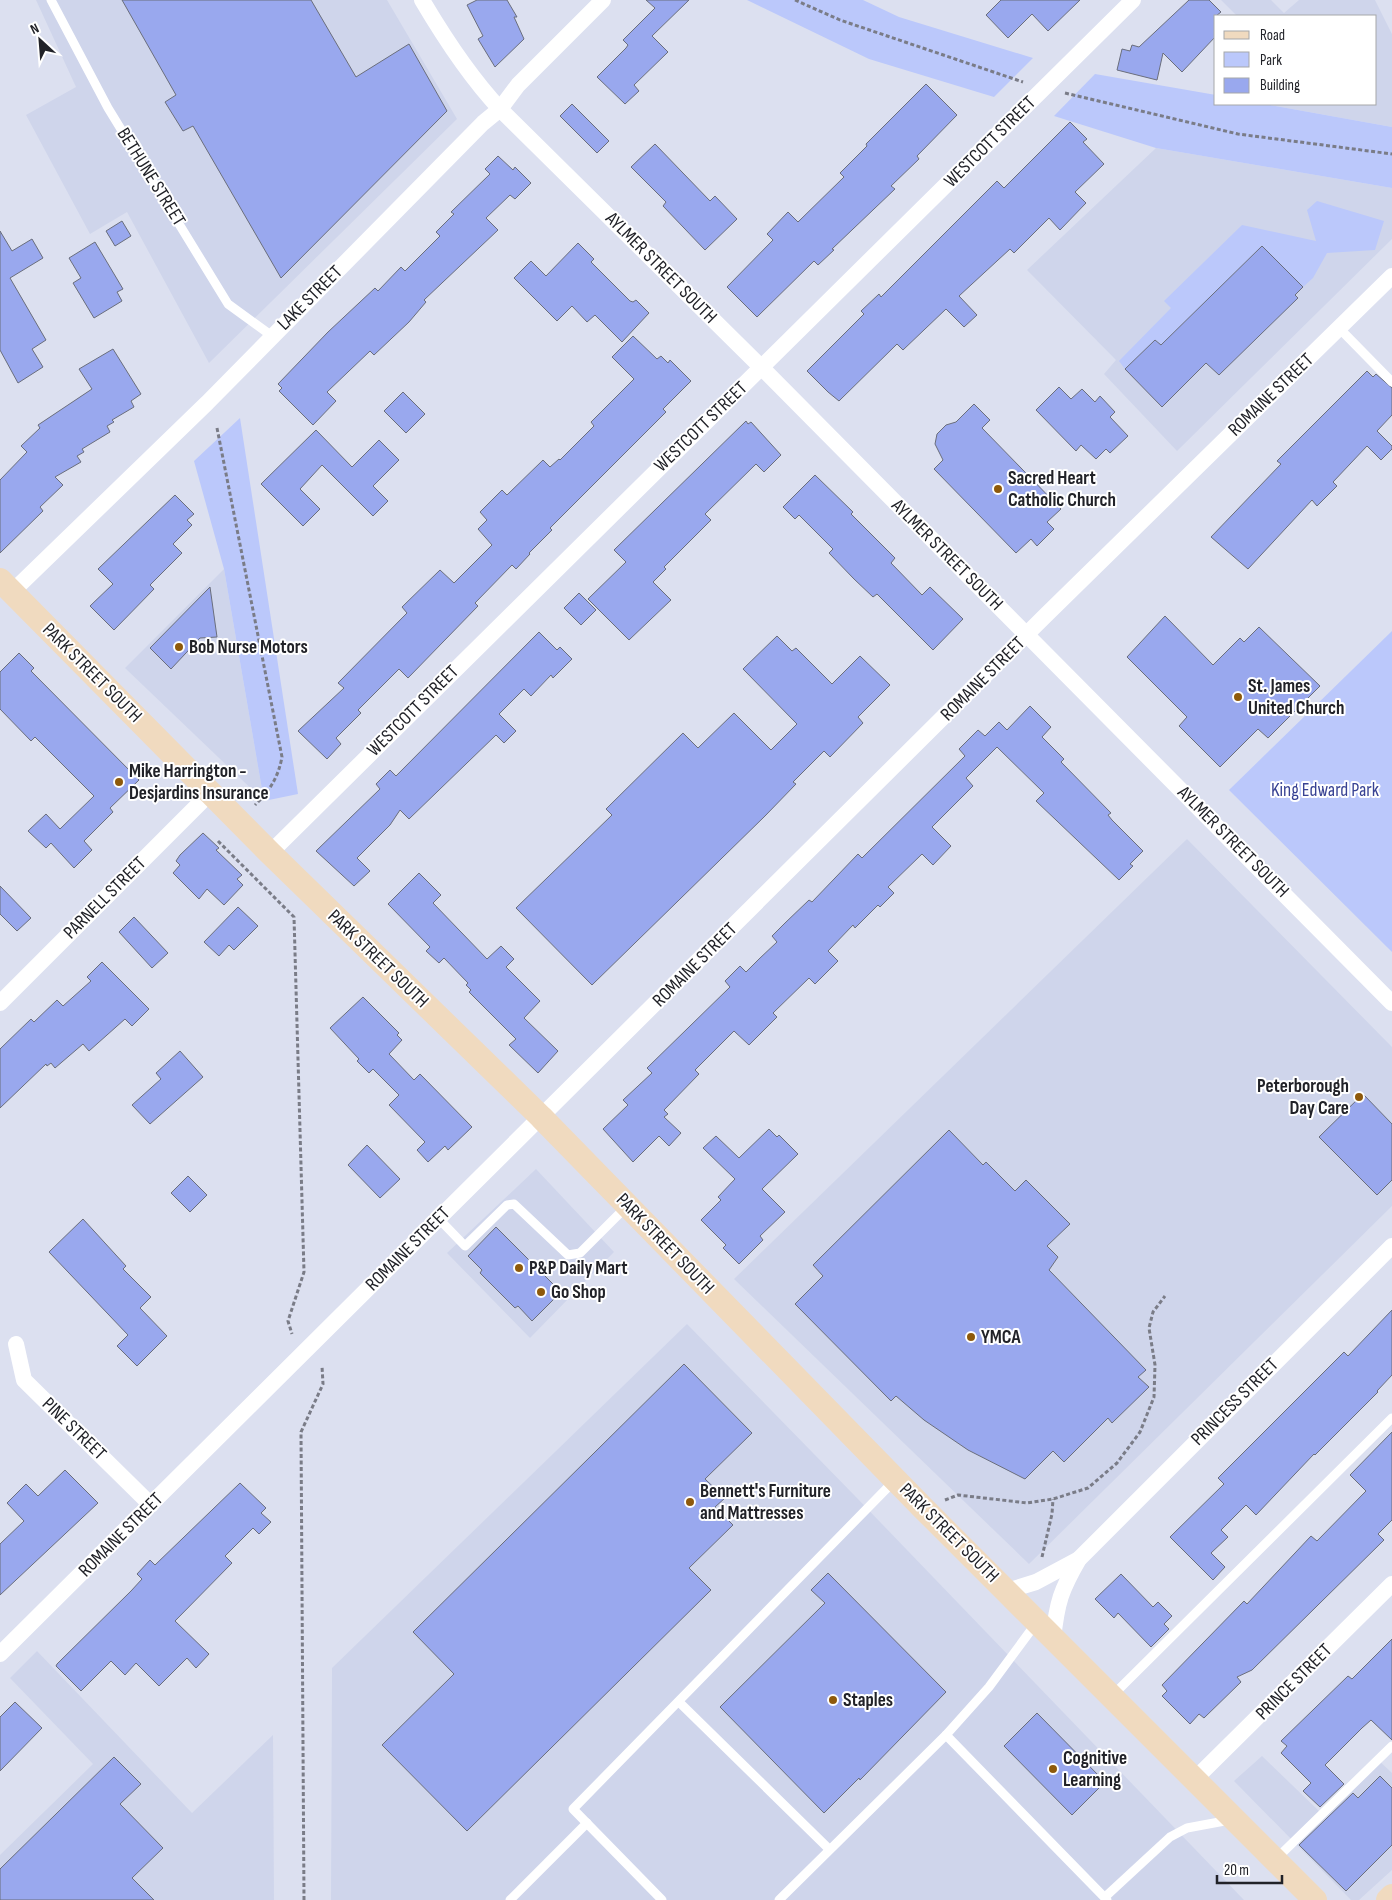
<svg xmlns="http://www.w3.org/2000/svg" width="1392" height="1900" viewBox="0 0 1392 1900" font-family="'Sofia Sans Condensed',sans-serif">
<rect width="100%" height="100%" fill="#dce0f0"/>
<g fill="#cfd5eb">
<path d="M36,0H387L457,119L209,363L127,212L90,234L26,115L76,87Z"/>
<path d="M1221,0H1271L1284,13L1299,0H1375L1392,34V127L1265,104H1376V16H1237Z"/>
<path d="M1156,148L1392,188V239L1177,451L1104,374L1116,360L1027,270Z"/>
<path d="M224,569L264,801L125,668Z"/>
<path d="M1187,839L1392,1047V1206L1029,1564L734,1279Z"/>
<path d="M536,1169L614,1252L530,1338L447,1253Z"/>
<path d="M687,1324L856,1497L1244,1900H331L332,1668Z"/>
<path d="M37,1651L192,1813L273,1735L274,1900H0V1855L93,1764L10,1678Z"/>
<path d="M1262,1756L1320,1812L1375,1757L1392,1773V1870L1359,1900H1351L1234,1781Z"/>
</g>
<g fill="#bbc8fb">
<path d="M747,0H863L899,17L1033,58L994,97L869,59Z"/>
<path d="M1095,74L1216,95V104H1265L1392,127V188L1156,148L1054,116Z"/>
<path d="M1317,201L1384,221L1375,250L1327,253L1313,278L1303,287L1262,246L1161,345L1155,340L1125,369L1119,361L1171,308L1164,301L1242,225L1316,241L1307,210Z"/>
<path d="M240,418L298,794L264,801L224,569L194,461Z"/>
<path d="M1392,631V952L1229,790Z"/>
</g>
<g fill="#99a8ee" stroke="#6a6e7c">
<path d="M122,0H311L356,77L409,44L447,111L281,278L193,126L183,131L165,102L176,95Z"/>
<path d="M477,0H507L517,17H514L524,39L495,67L478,39L483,36L467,5Z"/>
<path d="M646,0H689L652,36L668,52L634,85L639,91L625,104L597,77L626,48L628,45L623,40L655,8Z"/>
<path d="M1001,0H1080L1048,31L1032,14L1008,38L986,15Z"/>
<path d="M1189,0H1209L1221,12L1216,16V36L1182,72L1163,53L1157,80L1117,70L1122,49L1130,51L1132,45L1139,47Z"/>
<path d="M926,84L957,115L917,156L919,159L891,186L895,189L832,249L834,250L818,265L814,261L757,317L727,287L773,240L767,234L788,212L798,222L844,177L840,173L867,146L866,144Z"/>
<path d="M572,104L609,141L597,153L560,116Z"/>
<path d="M1070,122L1087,139L1083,142L1104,164L1075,192L1086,203L1060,230L1049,218L1014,253L1010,249L959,296L977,315L964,327L946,309L903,350L897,344L839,401L828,392L807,371L864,314L861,311L879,294L881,297L997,181L1004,188Z"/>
<path d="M655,144L710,201L715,196L737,219L705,250L663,206L666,202L631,167Z"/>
<path d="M498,156L513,170L515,167L531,183L515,199L510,195L486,218L498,230L424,300L426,302L409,322L374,355L370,351L327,392L336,401L313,425L279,391L282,388L278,384L328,332L375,288L378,291L401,267L405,271L440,236L436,232L454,214L451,212L490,174L485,169Z"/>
<path d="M122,221L131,236L115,246L106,231Z"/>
<path d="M0,231L12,251L32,239L43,258L10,278L46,340L32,349L43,367L18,383L0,350Z"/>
<path d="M95,242L123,289L117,292L122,301L94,318L73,283L81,278L69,258Z"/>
<path d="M578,243L594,259L591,262L630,301L633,302L636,300L649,313L622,342L595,315L587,322L572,306L557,321L514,278L531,261L546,276Z"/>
<path d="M1262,246L1303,287L1295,295L1298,298L1219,375L1206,363L1162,407L1125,369L1155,340L1161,345Z"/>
<path d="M633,336L657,359L661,356L668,363L670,360L691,381L663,409L666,412L550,528L552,530L529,553L530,554L516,569L512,565L475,603L478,606L408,678L399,669L358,710L361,713L336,738L341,744L327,759L298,731L344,688L338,683L407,613L402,607L440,570L454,583L492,545L478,529L487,520L480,512L502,490L507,495L543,460L550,467L559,459L560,460L594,426L591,422L634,379L612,357Z"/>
<path d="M113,349L141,394L131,401L134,407L112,420L114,422L107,426L110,432L82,449L84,452L77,456L81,462L55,477L63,485L40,507L43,511L0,553V480L27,452L21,446L40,428L38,425L92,389L79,369Z"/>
<path d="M1367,371L1373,377L1376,374L1392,388V415L1377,431L1392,446V449L1381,460L1367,446L1333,482L1337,486L1317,506L1312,500L1248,569L1211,537L1281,464L1277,461Z"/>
<path d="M1059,387L1071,399L1082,389L1095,402L1100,396L1115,412L1110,417L1128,436L1110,453L1106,449L1096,459L1081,445L1076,451L1036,410Z"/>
<path d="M403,392L425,414L406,433L384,411Z"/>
<path d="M974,404L990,420L982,428L1061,509L1047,522L1054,529L1037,546L1031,539L1016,553L934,469L943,460L935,444L937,434L946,425L956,422Z"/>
<path d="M746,421L748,424L751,422L781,455L764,472L756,464L705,514L711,520L664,567L666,569L653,582L671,600L629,640L588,599L626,562L614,550Z"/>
<path d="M316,430L352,467L379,440L399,460L373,486L388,501L373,516L322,465L300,489L320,509L303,526L261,484Z"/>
<path d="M815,475L853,512L851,514L895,558L891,563L922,595L930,587L963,619L933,650L877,594L873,597L854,579L829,553L833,549L799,515L795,519L783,507Z"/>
<path d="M175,495L194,514L187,520L192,525L173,544L182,553L150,585L154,589L114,630L90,606L113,584L98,569Z"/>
<path d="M210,587L217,637L200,638L171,669L150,648Z"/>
<path d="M579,593L596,610L581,625L564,608Z"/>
<path d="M1165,616L1213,665L1240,638L1244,642L1259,627L1320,686L1268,738L1258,729L1220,767L1179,726L1187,717L1127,657Z"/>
<path d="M539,632L557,650L560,647L572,659L553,678L551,675L531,696L524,689L499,714L516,731L504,743L496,735L409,819L400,810L390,825L357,858L370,871L354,886L316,851L380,789L376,784L390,770L396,776Z"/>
<path d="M777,636L792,651L796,648L832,684L860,656L890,685L858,717L863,723L830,757L824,751L793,782L796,784L765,816L592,985L516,908L612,815L606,809L683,733L698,748L734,713L771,750L797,724L743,669Z"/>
<path d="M19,653L34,668L31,671L139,780L110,808L113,812L84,841L92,850L74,868L51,843L46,848L28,831L46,814L60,829L94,796L35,737L31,741L0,709V672Z"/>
<path d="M1030,706L1051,727L1042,737L1064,759L1061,762L1111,813L1108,815L1112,820L1143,851L1130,864L1133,866L1119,880L1036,801L1044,793L997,747L966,778L973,786L932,827L951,846L933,865L922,854L888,887L894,893L880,907L878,905L855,928L853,925L828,951L838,961L815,984L809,978L773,1013L777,1017L749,1045L734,1031L695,1070L699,1074L664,1110L668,1114L664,1117L681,1133L669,1146L659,1136L633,1162L603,1129L628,1105L623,1100L652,1073L647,1068L730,987L725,981L740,966L746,972L759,959L777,942L772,936L785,923L809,900L812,902L858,854L862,858L965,756L959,749L978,730L985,736L999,722L1007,730Z"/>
<path d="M203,833L219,848L216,850L242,875L237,879L243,885L224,905L207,889L199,899L173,873L180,865L176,861L180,855Z"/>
<path d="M419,873L441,895L433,903L487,959L501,946L514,959L506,967L540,1001L524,1018L558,1051L538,1073L509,1045L516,1039L469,992L471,990L466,985L468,983L444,958L439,963L426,951L430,947L388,904Z"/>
<path d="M0,886L31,918L17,931L0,914Z"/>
<path d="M238,907L258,926L234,950L229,945L219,956L204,942Z"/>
<path d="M134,917L168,953L152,968L119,932Z"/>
<path d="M102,962L149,1009L132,1026L125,1019L89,1051L83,1044L55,1068L51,1063L47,1066L46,1064L0,1108V1049L31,1019L34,1022L57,1000L63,1006L91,981L87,977Z"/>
<path d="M363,997L399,1033L397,1035L402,1040L389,1054L414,1080L420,1074L472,1127L448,1150L445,1146L428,1162L417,1150L425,1142L389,1105L399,1095L373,1069L369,1073L357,1061L359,1059L330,1028Z"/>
<path d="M180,1051L203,1077L150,1124L132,1105L161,1079L156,1073Z"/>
<path d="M1363,1094L1392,1124V1180L1377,1195L1319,1137Z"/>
<path d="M769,1129L777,1137L779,1135L798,1154L762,1189L785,1212L760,1236L763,1240L739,1264L723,1248L726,1245L701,1220L721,1200L718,1197L735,1179L703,1148L716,1136L739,1158Z"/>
<path d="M949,1130L983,1165L986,1162L1015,1191L1026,1180L1070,1224L1047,1246L1058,1257L1049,1270L1146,1370L1138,1377L1149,1387L1112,1423L1108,1418L1064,1462L1053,1451L1025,1479L968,1450L924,1420L896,1396L891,1401L795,1304L823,1276L813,1265Z"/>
<path d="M367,1145L400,1179L380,1198L348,1165Z"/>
<path d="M188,1176L207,1195L190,1212L171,1193Z"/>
<path d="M83,1219L126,1266L123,1269L151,1297L140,1308L167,1336L137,1366L117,1346L128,1335L49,1252Z"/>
<path d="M496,1227L561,1292L532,1321L518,1306L515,1308L480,1273L482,1270L468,1256Z"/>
<path d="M1392,1310V1375L1377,1391L1378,1392L1315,1455L1314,1454L1256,1515L1246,1505L1221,1530L1228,1537L1211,1553L1225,1567L1213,1580L1170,1537L1224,1484L1218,1478L1344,1352L1348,1356Z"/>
<path d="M684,1364L752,1433L705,1479L725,1498L715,1507L733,1525L689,1568L711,1590L467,1831L382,1745L454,1674L413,1632Z"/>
<path d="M1392,1432V1520L1378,1534L1384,1540L1252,1670L1237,1677L1241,1682L1204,1718L1199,1714L1190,1724L1162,1696L1167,1691L1162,1685L1244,1601L1247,1604L1311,1536L1317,1541L1366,1491L1350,1475Z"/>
<path d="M65,1470L98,1503L0,1595V1544L24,1521L7,1503L26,1484L38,1496Z"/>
<path d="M240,1483L266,1508L261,1513L271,1522L259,1534L253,1528L225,1556L232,1563L175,1621L209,1654L196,1668L187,1658L159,1686L136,1663L125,1675L111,1661L81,1691L56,1666L57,1664L131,1591L142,1579L137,1574L150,1560L155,1565Z"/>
<path d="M828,1573L946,1692L860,1780L859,1778L824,1813L720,1707L825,1603L811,1590Z"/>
<path d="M1121,1574L1153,1607L1158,1602L1172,1616L1164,1624L1169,1629L1151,1647L1118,1613L1114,1618L1095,1599Z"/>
<path d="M1392,1639V1740L1371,1720L1362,1728L1325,1765L1344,1784L1320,1807L1303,1791L1311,1783L1281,1753L1287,1746L1281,1741L1348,1676L1352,1679Z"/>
<path d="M15,1702L42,1728L0,1771V1717Z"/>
<path d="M1037,1713L1105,1782L1072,1815L1004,1746Z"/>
<path d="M114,1757L141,1784L120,1804L163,1848L132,1878L154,1900H0V1869Z"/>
<path d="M1380,1776L1392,1788V1845L1346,1891L1299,1845L1353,1793L1358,1798Z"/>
</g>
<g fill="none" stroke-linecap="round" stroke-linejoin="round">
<g stroke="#7a7c87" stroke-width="3" stroke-dasharray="4 2.5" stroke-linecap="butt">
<path d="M795,0L840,20L1023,82"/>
<path d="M1065,93L1238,134L1392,154"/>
<path d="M217,428L282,757C278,778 270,790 255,805"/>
<path d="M218,841L294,917L304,1272L288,1321L292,1334"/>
<path d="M945,1500L958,1495L1027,1503L1053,1499L1088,1488L1117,1463L1140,1432L1154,1397L1155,1365L1149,1328L1153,1312L1165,1296"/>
<path d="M1042,1557L1052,1514L1053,1499"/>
<path d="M304,1900L301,1432L323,1384L322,1366"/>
</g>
<g stroke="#fff" stroke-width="9">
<path d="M51,0L108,108L228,304L272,336"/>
<path d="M1339,328L1392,382"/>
<path d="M438,1218L465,1246L507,1205L514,1204L568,1255L580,1253L627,1206"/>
<path d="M1112,1696L1392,1418"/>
<path d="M679,1702L829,1849"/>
<path d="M946,1735L1107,1900"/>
<path d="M1276,1859L1392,1746"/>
<path d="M1105,1897L1170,1837L1187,1828L1230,1820"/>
<path d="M510,1900L587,1823"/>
<path d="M662,1900L573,1809L895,1480"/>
<path d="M779,1900L946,1735L989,1687L1037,1622"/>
</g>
<g stroke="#fff" stroke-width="16">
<path d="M422,0C445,39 469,76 500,109L762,368L1392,1003"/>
<path d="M12,592L207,403L483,123L500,109L518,85L603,0"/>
<path d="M270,853L1133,0"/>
<path d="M0,1003L210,793"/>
<path d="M16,1344L24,1380L151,1505"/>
<path d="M1007,1591L1036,1582L1079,1559"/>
<path d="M1053,1639C1057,1602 1061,1590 1079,1559L1392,1246"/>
<path d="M0,1654L1047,614L1392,276"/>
<path d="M1195,1779L1392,1584"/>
</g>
<g stroke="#f0dabf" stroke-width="24">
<path d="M0,580L270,853L541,1117L924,1509L1315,1900"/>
<path d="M1388,1900L1392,1896"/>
</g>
</g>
<g fill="#8e590b" stroke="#fff" stroke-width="2">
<circle cx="998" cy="489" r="5"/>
<circle cx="179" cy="647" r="5"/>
<circle cx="1238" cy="697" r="5"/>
<circle cx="119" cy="782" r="5"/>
<circle cx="1359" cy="1097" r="5"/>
<circle cx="519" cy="1268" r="5"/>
<circle cx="541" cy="1292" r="5"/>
<circle cx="971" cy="1337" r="5"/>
<circle cx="690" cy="1502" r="5"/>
<circle cx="833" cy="1700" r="5"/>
<circle cx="1053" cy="1769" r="5"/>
</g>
<g text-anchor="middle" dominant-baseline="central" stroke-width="4" stroke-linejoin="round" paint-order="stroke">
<g font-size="19" fill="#212228" stroke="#fff">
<text transform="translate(990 142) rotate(-45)">WESTCOTT STREET</text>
<text transform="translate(151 177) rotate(58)">BETHUNE STREET</text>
<text transform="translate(661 268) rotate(45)">AYLMER STREET SOUTH</text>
<text transform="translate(310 298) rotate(-45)">LAKE STREET</text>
<text transform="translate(1271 395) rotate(-44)">ROMAINE STREET</text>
<text transform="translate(701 427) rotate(-44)">WESTCOTT STREET</text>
<text transform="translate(947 555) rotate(45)">AYLMER STREET SOUTH</text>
<text transform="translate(92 673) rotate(45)">PARK STREET SOUTH</text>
<text transform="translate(983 679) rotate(-45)">ROMAINE STREET</text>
<text transform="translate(413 711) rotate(-45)">WESTCOTT STREET</text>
<text transform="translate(1233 842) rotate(45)">AYLMER STREET SOUTH</text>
<text transform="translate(105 898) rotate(-45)">PARNELL STREET</text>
<text transform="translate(378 959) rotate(44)">PARK STREET SOUTH</text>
<text transform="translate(695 965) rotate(-45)">ROMAINE STREET</text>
<text transform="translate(665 1244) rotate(46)">PARK STREET SOUTH</text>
<text transform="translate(408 1249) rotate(-45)">ROMAINE STREET</text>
<text transform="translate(1235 1402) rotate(-45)">PRINCESS STREET</text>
<text transform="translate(74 1429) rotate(44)">PINE STREET</text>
<text transform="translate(949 1533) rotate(45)">PARK STREET SOUTH</text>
<text transform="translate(121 1535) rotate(-45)">ROMAINE STREET</text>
<text transform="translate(1294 1682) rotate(-45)">PRINCE STREET</text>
</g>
<g font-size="19" font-weight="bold" fill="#212228" stroke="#fff" text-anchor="start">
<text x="1008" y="478">Sacred Heart<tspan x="1008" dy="22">Catholic Church</tspan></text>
<text x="189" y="647">Bob Nurse Motors</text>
<text x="1248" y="686">St. James<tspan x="1248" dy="22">United Church</tspan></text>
<text x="129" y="771">Mike Harrington -<tspan x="129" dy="22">Desjardins Insurance</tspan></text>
<text x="1349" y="1086" text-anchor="end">Peterborough<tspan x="1349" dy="22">Day Care</tspan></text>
<text x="529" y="1268">P&amp;P Daily Mart</text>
<text x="551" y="1292">Go Shop</text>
<text x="981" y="1337">YMCA</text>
<text x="700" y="1491">Bennett's Furniture<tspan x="700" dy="22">and Mattresses</tspan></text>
<text x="843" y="1700">Staples</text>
<text x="1063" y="1758">Cognitive<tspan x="1063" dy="22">Learning</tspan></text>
</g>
<g font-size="19" fill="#384293" stroke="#fff">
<text x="1325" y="790">King Edward Park</text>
</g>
</g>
<rect x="1214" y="15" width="162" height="90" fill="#ffffff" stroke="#a6a7a9"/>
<rect x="1224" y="31" width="25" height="8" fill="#f0dabf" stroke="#a6a7a9"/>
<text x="1260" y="40" font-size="15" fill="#212228">Road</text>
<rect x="1224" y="52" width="25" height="15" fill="#bbc8fb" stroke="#a6a7a9"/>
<text x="1260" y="65" font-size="15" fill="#212228">Park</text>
<rect x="1224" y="78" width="25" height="15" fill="#99a8ee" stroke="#a6a7a9"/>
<text x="1260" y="90" font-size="15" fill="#212228">Building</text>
<g transform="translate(40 40) rotate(334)" stroke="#ffffff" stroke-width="4" paint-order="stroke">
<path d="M0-4L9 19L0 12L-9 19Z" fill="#212228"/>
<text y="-8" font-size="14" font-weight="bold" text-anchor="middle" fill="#212228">N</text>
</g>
<path d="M1217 1875v8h65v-8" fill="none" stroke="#212228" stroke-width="2.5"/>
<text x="1224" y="1875" font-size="15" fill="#212228" stroke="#ffffff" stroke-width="4" paint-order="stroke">20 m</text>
</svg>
